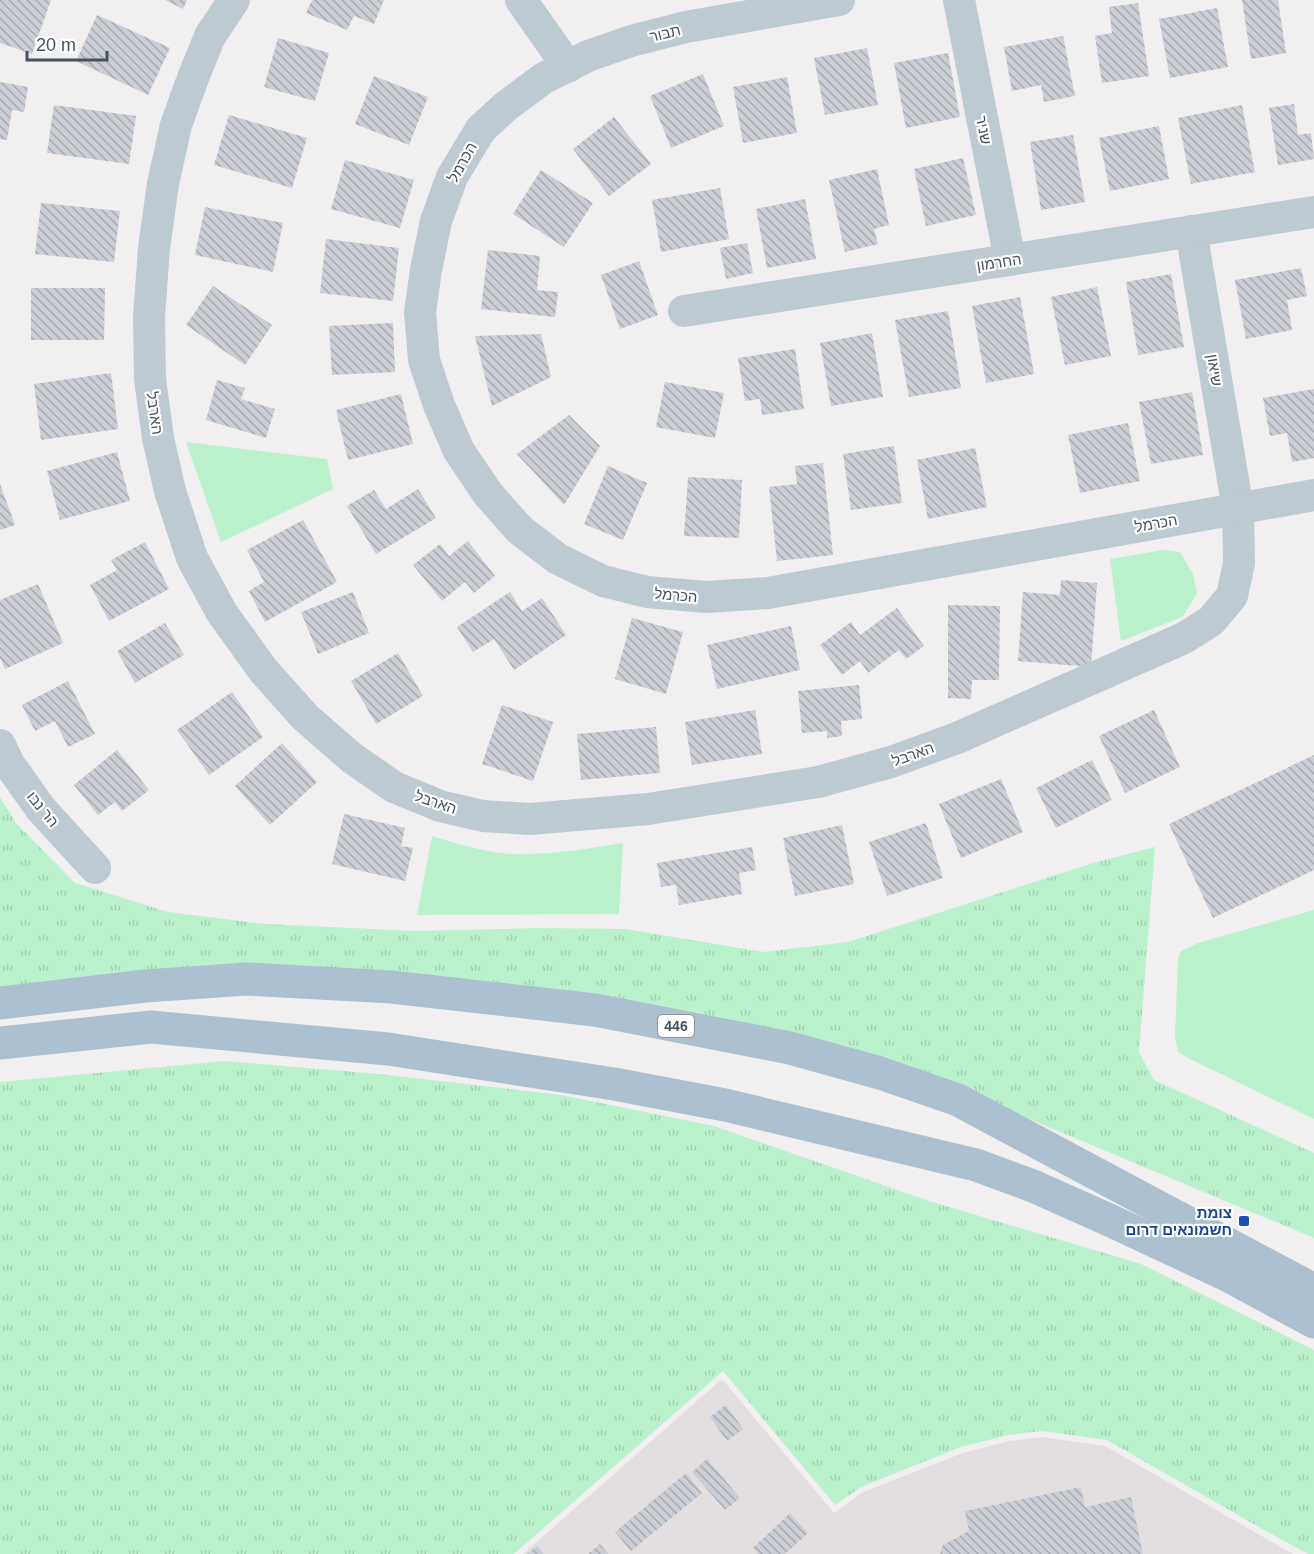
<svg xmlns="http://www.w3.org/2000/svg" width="1314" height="1554" viewBox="0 0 1314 1554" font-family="Arial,'Noto Sans Hebrew',sans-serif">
<defs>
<pattern id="grass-tufts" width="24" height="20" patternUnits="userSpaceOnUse" patternTransform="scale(1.5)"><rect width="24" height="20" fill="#baf2cd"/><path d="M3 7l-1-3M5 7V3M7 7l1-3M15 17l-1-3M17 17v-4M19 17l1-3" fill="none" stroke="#a1d1b2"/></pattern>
<pattern id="building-back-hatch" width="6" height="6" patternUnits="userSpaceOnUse" patternTransform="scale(1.5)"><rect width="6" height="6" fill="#cbced4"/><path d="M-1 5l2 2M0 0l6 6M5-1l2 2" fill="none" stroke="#a7aaaf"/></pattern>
</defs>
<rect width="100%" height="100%" fill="#f1efef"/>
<path fill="#e3dfe1" d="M722,1379L834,1513L863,1492L963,1453L1009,1441L1042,1437L1105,1446L1293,1554H523Z"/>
<g fill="url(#grass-tufts)">
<path d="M0,797L16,823L75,883L168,912L265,924L415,931L538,928L625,929L764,952L848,942L1093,863L1155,847L1139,1052L1154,1080L1314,1153V1238L972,1095L522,994H0Z"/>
<path d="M225,1061L379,1074L561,1095L714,1126L926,1200L1141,1264L1314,1350V1554H1308L1250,1522L1107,1440L1042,1431L1008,1435L961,1447L861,1487L835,1505L723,1371L514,1554H0V1082Z"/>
</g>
<g fill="#baf2cd">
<path d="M186,442L327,459L333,489L221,542Z"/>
<path d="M1163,550L1180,552L1193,574L1197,594L1182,617L1121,641L1110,559Z"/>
<path d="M432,836C459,844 486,853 513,854C550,855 586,849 623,843L619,914L417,915Z"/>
<path d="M1314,910V1119L1190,1059L1178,1052L1175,1038L1178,959L1181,951L1198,943Z"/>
</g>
<g fill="url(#building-back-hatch)">
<path d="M0,0H51L32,54L0,43Z"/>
<path d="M165,0H187L183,9Z"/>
<path d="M312,0H384L374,24L354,16L347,30L306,13Z"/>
<path d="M1242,0H1278L1286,53L1251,59Z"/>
<path d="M1138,3L1149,76L1102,83L1095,36L1112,33L1109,7Z"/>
<path d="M1217,8L1228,67L1170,78L1159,19Z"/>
<path d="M97,15L170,48L148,95L76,61Z"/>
<path d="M1063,36L1075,96L1044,102L1041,85L1012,91L1004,47Z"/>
<path d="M278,38L329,53L315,101L264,87Z"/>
<path d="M867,48L878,105L825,115L814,58Z"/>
<path d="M948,53L960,117L906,128L894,63Z"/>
<path d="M703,74L724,126L671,148L650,96Z"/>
<path d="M374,76L428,97L409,145L355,124Z"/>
<path d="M787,77L797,133L743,143L733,87Z"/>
<path d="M0,82L28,87L24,112L12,110L7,140L0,139Z"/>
<path d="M1294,104L1298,135L1311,133L1314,159L1278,165L1269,108Z"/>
<path d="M54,105L136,116L129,164L47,153Z"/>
<path d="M1242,105L1255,172L1191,184L1178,118Z"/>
<path d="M229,115L307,138L292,188L214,165Z"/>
<path d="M614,117L651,164L609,196L573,149Z"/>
<path d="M1159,126L1169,179L1110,191L1099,138Z"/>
<path d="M1073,135L1085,202L1041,210L1030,142Z"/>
<path d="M963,158L976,215L926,226L914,169Z"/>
<path d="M345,160L414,180L400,228L331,209Z"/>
<path d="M877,169L889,225L874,229L878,244L845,252L829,180Z"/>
<path d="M541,170L593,203L564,247L513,214Z"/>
<path d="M720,188L729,239L661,252L652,200Z"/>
<path d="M805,199L816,259L767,268L756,209Z"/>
<path d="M41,203L120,211L114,262L35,254Z"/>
<path d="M205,207L283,223L273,272L195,255Z"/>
<path d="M326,239L399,248L393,301L320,293Z"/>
<path d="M747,243L753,273L726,279L720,248Z"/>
<path d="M488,250L540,256L537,290L558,292L555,317L481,309Z"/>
<path d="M639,261L658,315L620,329L601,275Z"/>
<path d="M1301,268L1307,296L1287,300L1292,330L1246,339L1235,280Z"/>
<path d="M1171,274L1184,347L1138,355L1126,282Z"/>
<path d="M213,286L272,325L245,365L186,325Z"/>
<path d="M1097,287L1111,356L1065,365L1051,297Z"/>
<path d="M31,288H105L104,340H31Z"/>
<path d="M1020,297L1034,374L986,383L972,306Z"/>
<path d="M948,311L961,388L909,397L895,320Z"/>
<path d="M393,323L395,372L332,375L329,326Z"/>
<path d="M872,333L883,397L831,406L820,343Z"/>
<path d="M541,334L551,377L492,406L475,336Z"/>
<path d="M795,349L804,409L762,415L760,399L745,401L738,358Z"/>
<path d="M111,373L118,429L41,440L34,384Z"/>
<path d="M217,380L245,388L241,399L275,409L266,438L206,420Z"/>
<path d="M665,382L724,393L715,438L656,427Z"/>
<path d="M1314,389V458L1292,462L1287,433L1270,436L1263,398Z"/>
<path d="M1192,392L1203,455L1151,464L1139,402Z"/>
<path d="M401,394L413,444L348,460L336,410Z"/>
<path d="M569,415L600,446L564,505L517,454Z"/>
<path d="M1128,423L1140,481L1080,493L1068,435Z"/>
<path d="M894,446L902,503L851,510L843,454Z"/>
<path d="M975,448L987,507L928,519L917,460Z"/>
<path d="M117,452L130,501L60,520L47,471Z"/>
<path d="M823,463L833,555L777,561L769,487L797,484L795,466Z"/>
<path d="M608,466L647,483L623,540L584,524Z"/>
<path d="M688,477L742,480L739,538L684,536Z"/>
<path d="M0,484L15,525L0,530Z"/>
<path d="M418,489L436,518L376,554L347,506L374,490L386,509Z"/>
<path d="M303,520L337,582L265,622L249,591L264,582L247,550Z"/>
<path d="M468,541L495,576L474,593L465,582L442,601L413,565L440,544L449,556Z"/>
<path d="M145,542L169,589L109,621L90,585L117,570L111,560Z"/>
<path d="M1061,580L1097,583L1091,667L1018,661L1023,592L1060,595Z"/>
<path d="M38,584L63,643L5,669L0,658V600Z"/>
<path d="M353,592L369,633L318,654L301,612Z"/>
<path d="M510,592L522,611L542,598L566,635L514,670L494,639L473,652L457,627Z"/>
<path d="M948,605L1000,606L999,680H972L971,699L948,698Z"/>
<path d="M897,608L924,646L906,659L899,650L868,673L860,661L842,675L820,645L851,622L860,635Z"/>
<path d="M632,618L683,632L666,694L615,679Z"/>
<path d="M165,623L184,655L135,683L117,651Z"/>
<path d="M791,626L800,670L717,689L707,645Z"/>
<path d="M398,653L423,696L376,724L351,681Z"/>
<path d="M68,681L95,734L68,747L55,721L35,731L22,705Z"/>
<path d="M859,685L862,719L841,721L842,736L827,738V731L802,733L798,691Z"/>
<path d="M232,692L263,737L209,775L177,730Z"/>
<path d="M502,705L553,722L533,781L482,764Z"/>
<path d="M755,710L762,754L692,765L685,722Z"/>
<path d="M1154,710L1180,767L1125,793L1099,736Z"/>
<path d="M656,727L660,773L581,780L577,734Z"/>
<path d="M282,743L317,782L270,825L235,786Z"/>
<path d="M117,750L149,790L122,811L115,802L98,815L74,785Z"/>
<path d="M1314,755V870L1213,918L1169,824Z"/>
<path d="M1092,760L1112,800L1056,828L1036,788Z"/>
<path d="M1001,779L1023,832L961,858L939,804Z"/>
<path d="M344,814L405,828L401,846L413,848L405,881L332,864Z"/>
<path d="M926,823L943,878L887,896L869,842Z"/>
<path d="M842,825L854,884L795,896L783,838Z"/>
<path d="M752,847L756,870L739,873L742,894L679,905L676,885L661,887L657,863Z"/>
<path d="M726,1405L743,1429L727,1441L710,1417Z"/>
<path d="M707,1459L740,1498L725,1510L692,1472Z"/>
<path d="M686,1473L702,1493L631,1551L615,1532Z"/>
<path d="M1081,1487L1085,1507L1131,1497L1143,1554H940L943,1545L969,1531L965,1511Z"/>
<path d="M790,1513L808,1533L785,1554H759L753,1548Z"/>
<path d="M600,1544L608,1554H588Z"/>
<path d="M537,1546L544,1554H527Z"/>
</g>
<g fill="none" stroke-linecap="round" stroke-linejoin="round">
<g stroke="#becad2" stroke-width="32">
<path d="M234,0L210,36L193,78L176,125L163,184L154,248L149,317L150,379L158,438L170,491L192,558L222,613L263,670L305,717L352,758L394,787L440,806L483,816L530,819L648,809L818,782L891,762L957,738L1184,638L1211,621L1232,596L1239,563L1238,509L1191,231"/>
<path d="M521,0L568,67"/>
<path d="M839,0L686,27L631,41L588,56L544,78L505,107L481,129L452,177L436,221L426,270L420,312L424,360L439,405L459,451L488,494L520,530L558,559L603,581L647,592L707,597L768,593L1314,495"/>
<path d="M959,0L1010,260"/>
<path d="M684,311L1314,212"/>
<path d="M0,745L9,764L41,809L95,868"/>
</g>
<g stroke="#adc0cf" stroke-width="33">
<path d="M0,1003L145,986L247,979L391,987L595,1010L790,1048L880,1073L958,1100L1314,1290"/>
<path d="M0,1043L151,1027L388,1049L614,1084L725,1105L976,1165L1033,1186L1107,1219L1225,1274L1314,1322"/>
</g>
</g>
<rect fill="#1a4fb4" stroke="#fff" stroke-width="2" x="1238" y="1215" width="12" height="12" rx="3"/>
<g text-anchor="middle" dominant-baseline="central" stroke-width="4.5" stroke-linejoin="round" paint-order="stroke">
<rect fill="#fff" stroke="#7e878e" stroke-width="1.5" x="658" y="1015" width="36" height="22" rx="4.5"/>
<g font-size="14" font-weight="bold" fill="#46535d">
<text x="676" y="1026">446</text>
</g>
<g font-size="15" fill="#46535d" stroke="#fff">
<text transform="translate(665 33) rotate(-14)">תבור</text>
<text transform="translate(984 130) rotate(79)">שניר</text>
<text transform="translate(462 162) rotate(-61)">הכרמל</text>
<text transform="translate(999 262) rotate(-9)">החרמון</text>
<text transform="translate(1215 370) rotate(81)">שיאון</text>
<text transform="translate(155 413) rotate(82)">הארבל</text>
<text transform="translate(1156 523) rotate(-10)">הכרמל</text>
<text transform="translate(676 595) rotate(5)">הכרמל</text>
<text transform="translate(913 754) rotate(-20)">הארבל</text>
<text transform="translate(436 802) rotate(19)">הארבל</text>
<text transform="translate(43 809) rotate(51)">הר נבו</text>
</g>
<g font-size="15" font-weight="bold" fill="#164399" stroke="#fff" text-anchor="end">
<text x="1232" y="1212">צומת<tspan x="1232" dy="17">חשמונאים דרום</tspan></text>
</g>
</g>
<path d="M27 51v9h80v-9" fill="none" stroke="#46535d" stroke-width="3"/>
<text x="36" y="51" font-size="18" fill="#46535d" stroke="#ffffff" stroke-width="4.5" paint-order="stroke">20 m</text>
</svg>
